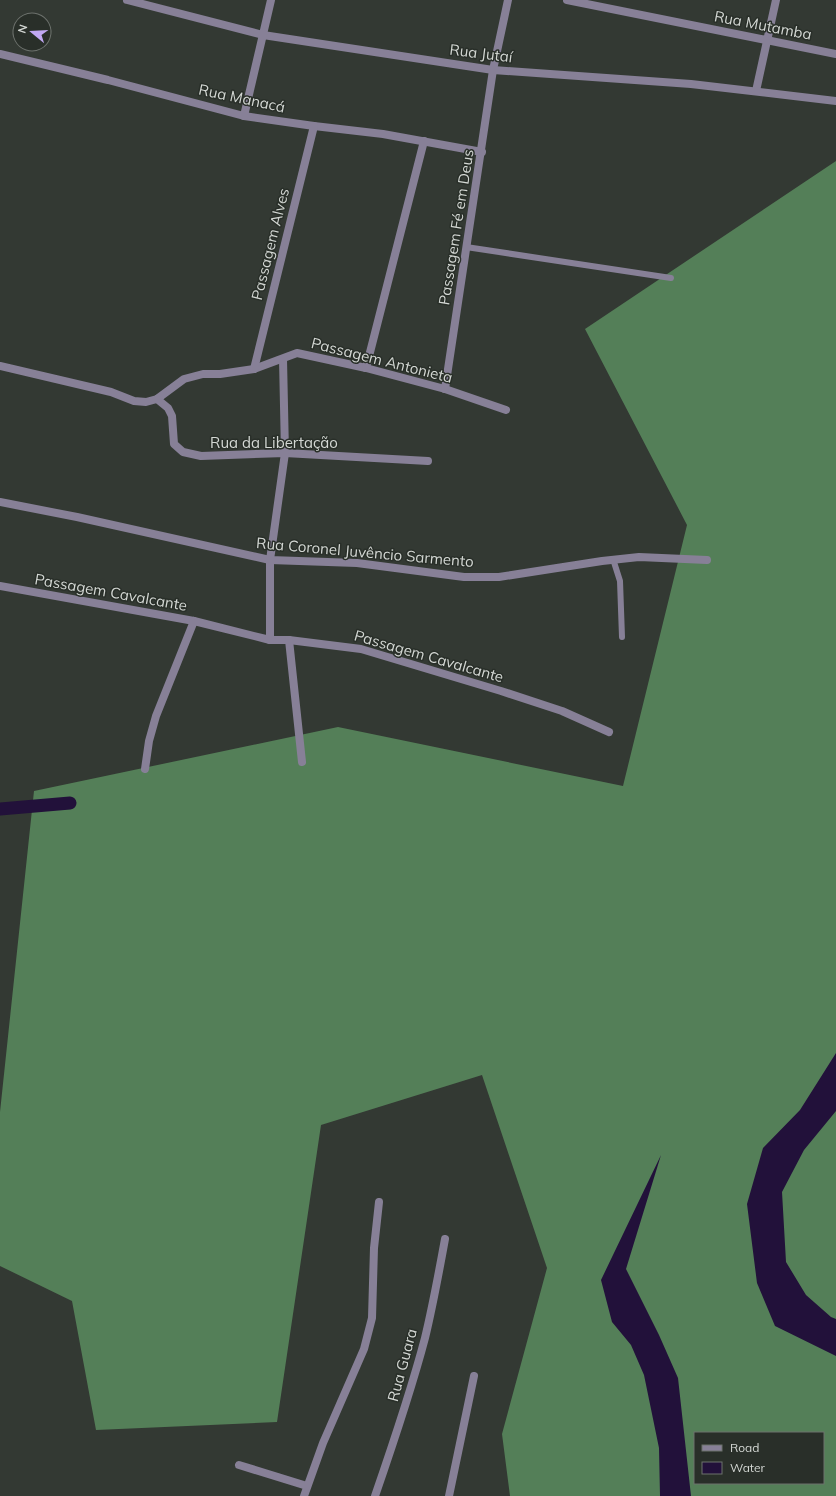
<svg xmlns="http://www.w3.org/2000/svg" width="836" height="1496" viewBox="0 0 836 1496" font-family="Mulish,sans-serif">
<rect width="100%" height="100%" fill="#333933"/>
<path fill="#547f58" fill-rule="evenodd" d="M836,161V1496H510L502,1434L547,1268L482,1075L321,1125L277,1422L96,1430L72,1301L0,1266V1112L34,791L338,727L623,786L687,525L585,329ZM695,1433H823V1483H695Z"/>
<g fill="#22113a">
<path d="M836,1053V1111L804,1150L782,1192L786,1262L806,1295L831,1317L836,1319V1356L775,1326L757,1283L747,1204L763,1148L800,1110Z"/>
<path d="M661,1155L626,1269L659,1335L678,1378L691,1496H660L659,1448L644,1375L631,1345L612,1322L601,1280Z"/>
</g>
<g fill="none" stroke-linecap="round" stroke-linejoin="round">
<path stroke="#22113a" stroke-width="13" d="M0,809L70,803"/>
<g stroke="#878097" stroke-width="6">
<path d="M466,247L671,278"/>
<path d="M613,559L620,581L622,637"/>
</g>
<g stroke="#878097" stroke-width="8">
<path d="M127,0L263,35L493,70L691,84L836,101"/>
<path d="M567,0L836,54"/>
<path d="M0,54L108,80L244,116L314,126L383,134L482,152"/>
<path d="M756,91L776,0"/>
<path d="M244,116L271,0"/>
<path d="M0,366L111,392L134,401L146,402L157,399L184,379L203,374H220L254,369L297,353L366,368L445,389L506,410"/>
<path d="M366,368L424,141"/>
<path d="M254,369L314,126"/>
<path d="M445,389L493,70L508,0"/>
<path d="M157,399L168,408L172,416L174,444L183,452L201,456L285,453L428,461"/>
<path d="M0,502L77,517L270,560L357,563L464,577H499L602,561L639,557L707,560"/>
<path d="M0,586L194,621L270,640H289L361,649L501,691L562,711L609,732"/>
<path d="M270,640V560L285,453L283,359"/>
<path d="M289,640L302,762"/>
<path d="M145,769L149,741L156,716L194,621"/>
<path d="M239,1465L307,1486"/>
<path d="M304,1496L323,1443L364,1349L372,1318L374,1248L379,1202"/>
<path d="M375,1496C393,1444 411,1391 425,1338C433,1305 439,1272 445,1239"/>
<path d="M449,1496L474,1376"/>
</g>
</g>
<g text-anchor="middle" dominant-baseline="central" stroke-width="3" stroke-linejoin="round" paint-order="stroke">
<g font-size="15" fill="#d3d7d3" stroke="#292f29">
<text transform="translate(763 25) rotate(11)">Rua Mutamba</text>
<text transform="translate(481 53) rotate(7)">Rua Jutaí</text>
<text transform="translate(242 98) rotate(12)">Rua Manacá</text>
<text transform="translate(456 227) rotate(-81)">Passagem Fé em Deus</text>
<text transform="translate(270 244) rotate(-76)">Passagem Alves</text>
<text transform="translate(382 360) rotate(14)">Passagem Antonieta</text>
<text x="274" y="442">Rua da Libertação</text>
<text transform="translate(365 552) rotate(5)">Rua Coronel Juvêncio Sarmento</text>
<text transform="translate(111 592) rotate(10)">Passagem Cavalcante</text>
<text transform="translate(429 656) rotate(16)">Passagem Cavalcante</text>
<text transform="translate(402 1365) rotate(-75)">Rua Guara</text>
</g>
</g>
<rect x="694" y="1432" width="130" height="52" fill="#292f29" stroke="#6d726d"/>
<rect x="702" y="1445" width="20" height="6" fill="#878097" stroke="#6d726d"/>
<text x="730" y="1452" font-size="12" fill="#d3d7d3">Road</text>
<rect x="702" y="1462" width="20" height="12" fill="#22113a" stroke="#6d726d"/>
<text x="730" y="1472" font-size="12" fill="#d3d7d3">Water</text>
<g transform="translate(32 32) rotate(288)"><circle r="19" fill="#292f29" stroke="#6d726d"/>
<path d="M0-3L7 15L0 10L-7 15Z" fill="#c1a8f3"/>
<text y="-6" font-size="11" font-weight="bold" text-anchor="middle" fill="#d3d7d3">N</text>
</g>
</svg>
